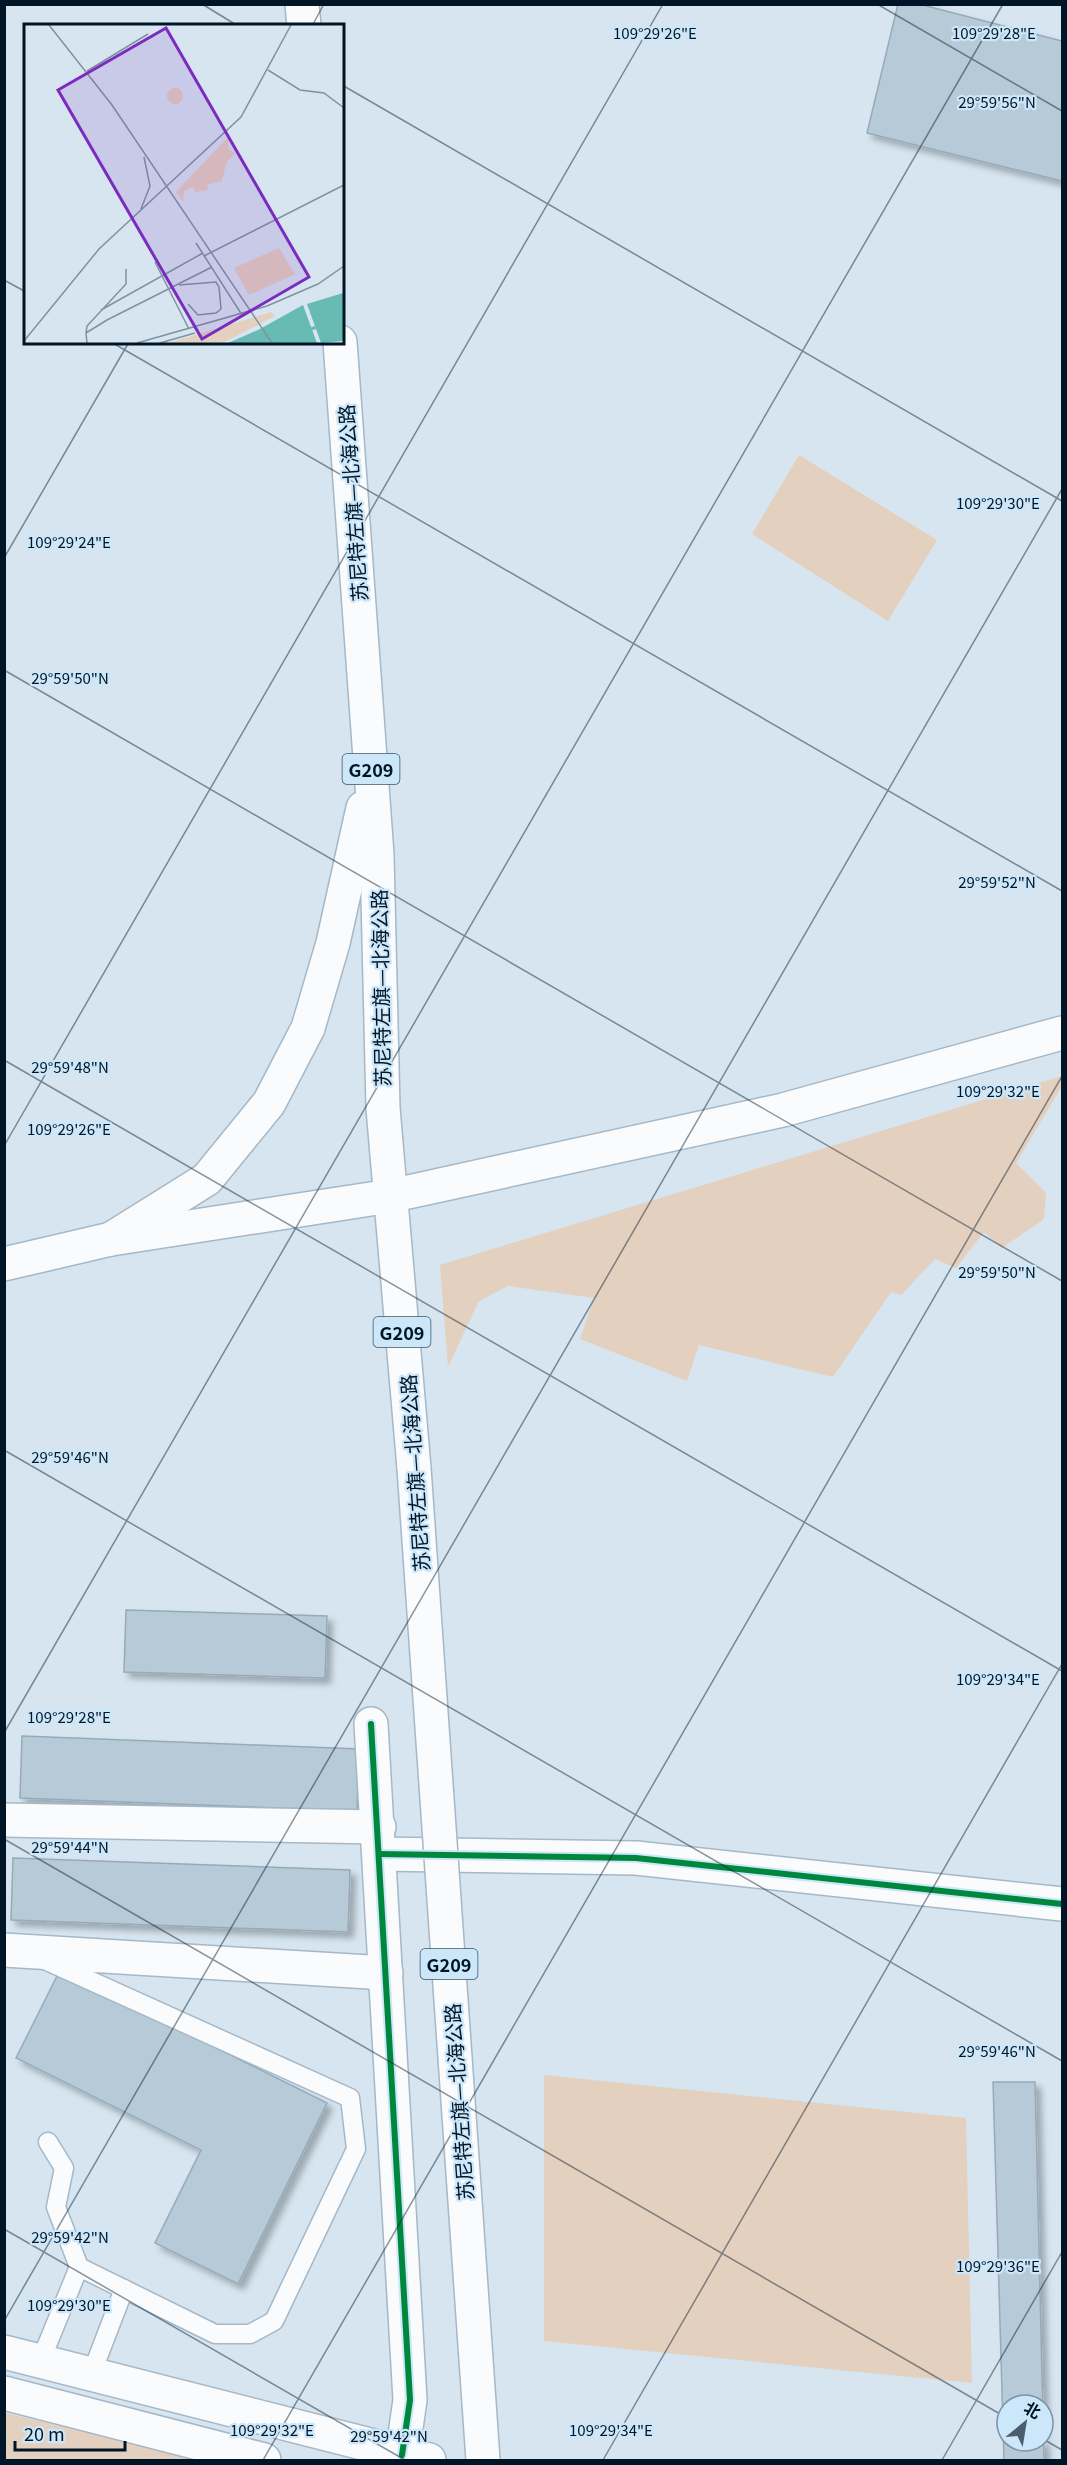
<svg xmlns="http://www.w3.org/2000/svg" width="1067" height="2465" viewBox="0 0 1067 2465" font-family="Georgia,'Noto Sans SC',serif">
<defs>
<filter id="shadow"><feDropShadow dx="5.5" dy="5.5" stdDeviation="3" flood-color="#0004"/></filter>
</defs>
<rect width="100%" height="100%" fill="#d6e5f0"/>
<g fill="#e4d0bf">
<path d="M799,455L937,540L888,621L752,534Z"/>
<path d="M1062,1076V1086L1016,1163L1046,1193L1044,1219L1002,1248L984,1232L956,1268L935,1259L901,1295L891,1292L833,1377L699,1345L687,1381L580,1339L594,1298L508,1286L479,1301L448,1367L440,1265Z"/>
<path d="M544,2075L966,2118L972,2383L544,2341Z"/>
<path d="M5,2413L205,2460H5Z"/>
</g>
<g fill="#b6cad8" stroke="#97aab8" stroke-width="1.5" fill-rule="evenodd" filter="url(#shadow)">
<path d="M898,4H919L1062,41V181L867,133Z"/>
<path d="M126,1610L327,1616L325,1678L124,1672Z"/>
<path d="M22,1736L359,1749L357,1811L20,1798Z"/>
<path d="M13,1858L350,1870L348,1932L11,1920Z"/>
<path d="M60,1970L327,2103L238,2284L155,2243L201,2150L16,2058Z"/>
<path d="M993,2082H1035L1044,2460H1004ZM1007,2405H1043V2441H1007Z"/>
</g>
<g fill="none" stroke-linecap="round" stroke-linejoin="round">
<defs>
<g id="lane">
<path d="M47,1961L350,2098L356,2149L274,2321L250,2334H215L79,2267L56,2207L64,2168L48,2142"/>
<path d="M40,2362L79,2267"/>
<path d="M91,2375L124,2289"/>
</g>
<g id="street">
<path d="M371,1724L410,2400L402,2455"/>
<path d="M4,1820L379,1827"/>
<path d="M379,1854L636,1858L1062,1904"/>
<path d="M4,1950L386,1973"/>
</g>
<g id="secondary">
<path d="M4,1264L111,1239L390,1196L783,1110L1062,1033"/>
<path d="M4,2352L429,2460"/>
<path d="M4,2393L264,2460"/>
</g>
<g id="highway">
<path d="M302,4L304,26"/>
<path d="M340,342L377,855L383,1108L414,1468"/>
<path d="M111,1239L207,1179L269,1103L308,1028L333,943L363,808"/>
</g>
</defs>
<use href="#lane" stroke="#a5b8c7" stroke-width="21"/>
<use href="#street" stroke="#a5b8c7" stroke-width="36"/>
<use href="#secondary" stroke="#a5b8c7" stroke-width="36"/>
<use href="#highway" stroke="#a5b8c7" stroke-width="36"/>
<use href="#lane" stroke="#f9fbfd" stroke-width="18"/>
<use href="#street" stroke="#f9fbfd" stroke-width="33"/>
<use href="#secondary" stroke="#f9fbfd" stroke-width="33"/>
<use href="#highway" stroke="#f9fbfd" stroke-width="33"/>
<defs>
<path id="highway-bridge" d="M414,1468L483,2460"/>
</defs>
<use href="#highway-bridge" stroke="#a5b8c7" stroke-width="36" stroke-linecap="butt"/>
<use href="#highway-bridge" stroke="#f9fbfd" stroke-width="33"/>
<defs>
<g id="cycleway">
<path d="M371,1724L410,2400L402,2455"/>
<path d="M379,1854L636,1858L1062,1904"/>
</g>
</defs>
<use href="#cycleway" stroke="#cce6fa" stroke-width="10"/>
<use href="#cycleway" stroke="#00873e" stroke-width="6"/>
</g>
<path fill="none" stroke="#001627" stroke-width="1.5" stroke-opacity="0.45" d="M202,4L238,26M877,4L1062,111M312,26L324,4M342,85L1062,501M4,280L26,292M111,342L1062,891M4,558L129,342M4,670L1062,1281M4,1060L1062,1671M4,1146L663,4M4,1450L1062,2061M4,1733L1003,4M4,1839L1007,2418M4,2229L405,2460M4,2321L1062,489M1043,2439L1062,2450M263,2460L1062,1076M603,2460L1062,1664M942,2460L1062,2252"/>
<g text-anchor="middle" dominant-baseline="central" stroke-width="4.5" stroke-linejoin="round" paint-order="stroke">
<g fill="#cce6fa" stroke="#3d5466" stroke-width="1.5">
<rect x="342.5" y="754" width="57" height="30" rx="4.5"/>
<rect x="373.5" y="1317" width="57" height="30" rx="4.5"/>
<rect x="420.5" y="1949" width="57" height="30" rx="4.5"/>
</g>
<g font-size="18" font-weight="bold" fill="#001627">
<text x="371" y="769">G209</text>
<text x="402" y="1332">G209</text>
<text x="449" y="1964">G209</text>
</g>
<g font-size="20" fill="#001627" stroke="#cce6fa">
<text transform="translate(352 503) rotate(-94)">苏尼特左旗—北海公路</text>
<text transform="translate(380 988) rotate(-91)">苏尼特左旗—北海公路</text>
<text transform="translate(414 1473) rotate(-94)">苏尼特左旗—北海公路</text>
<text transform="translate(458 2102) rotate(-94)">苏尼特左旗—北海公路</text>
</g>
</g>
<g transform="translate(24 24)">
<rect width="320" height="320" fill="#d6e5f0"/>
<path d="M143 72a8 8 0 1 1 16 0a8 8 0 1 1-16 0ZM205,112L204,124L211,129L202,139L198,157L183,161L184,166L171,168L169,163L160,167L159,178L152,168ZM255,224L271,250L225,271L210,244ZM247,288L251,292L199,319H145Z" fill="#e4d0bf"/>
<path d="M319,269V317L297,319L283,280ZM279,281L293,319H204L234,306Z" fill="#67bbb2"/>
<path fill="none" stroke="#67bbb2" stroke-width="3" d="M278,308L320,294"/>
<path fill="none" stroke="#8092a0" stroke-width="1.5" d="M25,1L88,81L248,319M244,46L276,66L300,69L320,84M63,47L124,10M117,185L126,162L120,133M172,219L218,291M180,232L320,161M131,238L165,305M155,261L192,258L195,263L197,285L192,289L174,291L164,280M77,286L179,229M62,309L63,302L102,260V245M0,317L75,225L217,93L267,1M63,319L62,309L83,296L188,243M113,319L243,282L294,260L320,242M136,319L171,309"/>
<path fill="#7b2cbf" fill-opacity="0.15" stroke="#7b2cbf" stroke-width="3" d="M142,4L285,253L178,315L34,66Z"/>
<rect width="320" height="320" fill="none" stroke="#001627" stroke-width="3"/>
</g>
<g font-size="15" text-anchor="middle" fill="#001627" stroke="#cce6fa" stroke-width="4.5" stroke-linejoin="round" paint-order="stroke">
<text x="994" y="39">109°29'28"E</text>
<text x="655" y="39">109°29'26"E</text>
<text x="997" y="108">29°59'56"N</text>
<text x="998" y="509">109°29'30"E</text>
<text x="69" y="548">109°29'24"E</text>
<text x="70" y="684">29°59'50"N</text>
<text x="997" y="888">29°59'52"N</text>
<text x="70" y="1073">29°59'48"N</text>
<text x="998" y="1097">109°29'32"E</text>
<text x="69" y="1135">109°29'26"E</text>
<text x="997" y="1278">29°59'50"N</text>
<text x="70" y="1463">29°59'46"N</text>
<text x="998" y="1685">109°29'34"E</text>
<text x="69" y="1723">109°29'28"E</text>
<text x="70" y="1853">29°59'44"N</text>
<text x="997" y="2057">29°59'46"N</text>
<text x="70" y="2243">29°59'42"N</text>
<text x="998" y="2272">109°29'36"E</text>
<text x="69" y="2311">109°29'30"E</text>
<text x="272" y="2436">109°29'32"E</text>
<text x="611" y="2436">109°29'34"E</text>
<text x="389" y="2442">29°59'42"N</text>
</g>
<rect width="1067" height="2465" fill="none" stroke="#001627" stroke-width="12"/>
<g transform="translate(1025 2423) rotate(30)"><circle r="28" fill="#cce6fa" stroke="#7a93a6" stroke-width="1.5"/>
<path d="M0-4.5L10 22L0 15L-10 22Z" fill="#4b5e6d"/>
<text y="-9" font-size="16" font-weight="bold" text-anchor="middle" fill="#001627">北</text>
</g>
<path d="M15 2441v9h110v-9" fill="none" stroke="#001627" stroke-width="3"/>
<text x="24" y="2441" font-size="18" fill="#001627" stroke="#cce6fa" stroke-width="4.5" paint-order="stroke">20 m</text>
</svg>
